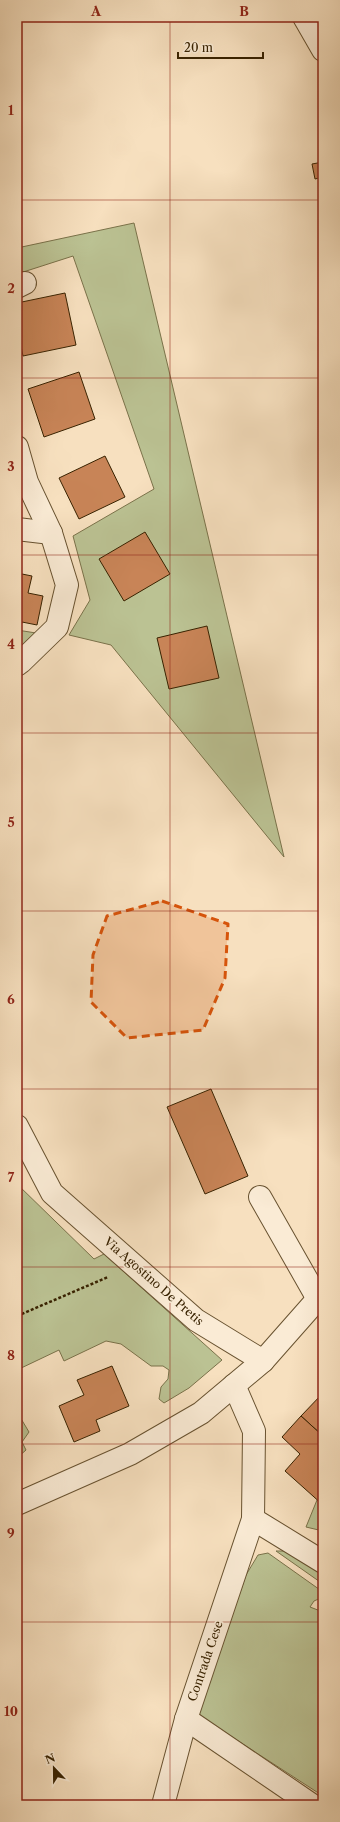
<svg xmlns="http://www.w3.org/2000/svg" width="340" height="1822" viewBox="0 0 340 1822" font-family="'Libre Caslon Text',serif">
<rect width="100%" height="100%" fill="#f7e0bf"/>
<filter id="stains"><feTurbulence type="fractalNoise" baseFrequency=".005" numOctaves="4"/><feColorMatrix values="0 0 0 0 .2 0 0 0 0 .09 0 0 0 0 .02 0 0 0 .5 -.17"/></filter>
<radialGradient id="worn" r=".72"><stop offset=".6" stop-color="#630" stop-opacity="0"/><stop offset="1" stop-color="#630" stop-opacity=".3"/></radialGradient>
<g fill="#bbc293" stroke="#7a724a">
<path d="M134,223L284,857L111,645L69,635L90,600L73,536L154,489L73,256L17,274V248Z"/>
<path d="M17,630L36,633L17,653Z"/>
<path d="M17,1184L94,1259L104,1254L222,1360L189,1388L164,1403L159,1399L161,1387L168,1379L169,1370L163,1366H151L121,1344L106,1341L64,1361L59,1350L17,1370Z"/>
<path d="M17,1412L29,1432L22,1442L26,1450L17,1458Z"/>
<path d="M317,1500L323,1505V1531L306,1527Z"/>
<path d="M276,1551H285L323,1574V1584Z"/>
<path d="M268,1553L323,1592V1597L314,1601L310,1607L323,1612V1796L198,1715L246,1575L258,1555Z"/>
</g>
<g fill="#c88457" stroke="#382200">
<path d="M323,162V177L315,179L312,164Z"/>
<path d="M65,293L76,345L23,356L17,327V303Z"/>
<path d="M79,372L95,419L44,437L28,389Z"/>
<path d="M105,456L125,497L79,519L59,478Z"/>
<path d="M145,532L170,574L124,601L99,559Z"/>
<path d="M17,573L32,576L28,593L43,596L37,625L22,622L20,631L17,630Z"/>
<path d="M207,626L219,678L169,689L157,638Z"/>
<path d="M211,1089L248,1176L205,1194L167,1107Z"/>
<path d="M112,1366L129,1406L96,1420L100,1431L74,1442L59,1406L84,1395L77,1380Z"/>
<path d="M323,1393V1436L301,1416Z"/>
<path d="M301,1416L323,1436V1505L285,1471L300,1454L282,1437Z"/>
</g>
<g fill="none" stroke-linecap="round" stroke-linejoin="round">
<defs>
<g id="minor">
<path d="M304,17L323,50"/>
<path d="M17,287L25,283"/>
<path d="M17,447L27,482L51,533L67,585L57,627L21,662L17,665"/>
<path d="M17,529L51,533"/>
<path d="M17,1126L52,1193L196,1320L263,1361"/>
<path d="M260,1197L318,1299L323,1304"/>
<path d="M234,1385L254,1431L253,1519L323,1562"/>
<path d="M17,1504L130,1454L201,1413L263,1361L323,1293"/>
<path d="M186,1719L312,1805"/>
<path d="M163,1805L186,1719L253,1519"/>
</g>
</defs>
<use href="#minor" stroke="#685230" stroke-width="24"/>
<path stroke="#382200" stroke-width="2.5" stroke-dasharray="3 2" stroke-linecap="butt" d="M17,1316L108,1277"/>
<use href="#minor" stroke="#faebd5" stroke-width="22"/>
</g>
<path fill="#d6540b" fill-opacity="0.2" stroke="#d6540b" stroke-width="3" stroke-dasharray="8 5" stroke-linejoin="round" d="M162,901L228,924L225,978L203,1030L127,1038L91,1002L93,955L107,916Z"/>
<path fill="none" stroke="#8f2418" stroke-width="1" stroke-opacity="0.55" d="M170,17V1805M17,200H323M17,378H323M17,555H323M17,733H323M17,911H323M17,1089H323M17,1267H323M17,1444H323M17,1622H323"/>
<g text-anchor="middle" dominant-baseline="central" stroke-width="3.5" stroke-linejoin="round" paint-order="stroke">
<g font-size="12" fill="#382200" stroke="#faebd5">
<text transform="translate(154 1281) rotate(41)">Via Agostino De Pretis</text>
<text transform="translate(205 1661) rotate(-71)">Contrada Cese</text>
</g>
</g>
<rect width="340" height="1822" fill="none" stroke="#f7e0bf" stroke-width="44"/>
<g transform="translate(54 1768) rotate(338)" stroke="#faebd5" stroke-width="3" paint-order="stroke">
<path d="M0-3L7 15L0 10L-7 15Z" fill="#382200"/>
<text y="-6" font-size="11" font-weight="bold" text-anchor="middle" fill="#382200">N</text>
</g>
<path d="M178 52v6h85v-6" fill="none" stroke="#382200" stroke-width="2"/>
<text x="184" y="52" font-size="12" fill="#382200" stroke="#faebd5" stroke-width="3" paint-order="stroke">20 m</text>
<rect x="22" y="22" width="296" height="1778" fill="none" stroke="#8f2418" stroke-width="1.5"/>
<g font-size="13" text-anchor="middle" font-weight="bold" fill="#8f2418">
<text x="96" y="16">A</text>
<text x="244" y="16">B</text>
<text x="11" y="115">1</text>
<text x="11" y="293">2</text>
<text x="11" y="471">3</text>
<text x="11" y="649">4</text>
<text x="11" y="827">5</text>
<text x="11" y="1004">6</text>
<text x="11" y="1182">7</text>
<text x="11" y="1360">8</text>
<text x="11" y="1538">9</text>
<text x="11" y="1716">10</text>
</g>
<rect width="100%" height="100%" filter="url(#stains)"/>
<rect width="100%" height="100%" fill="url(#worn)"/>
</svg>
